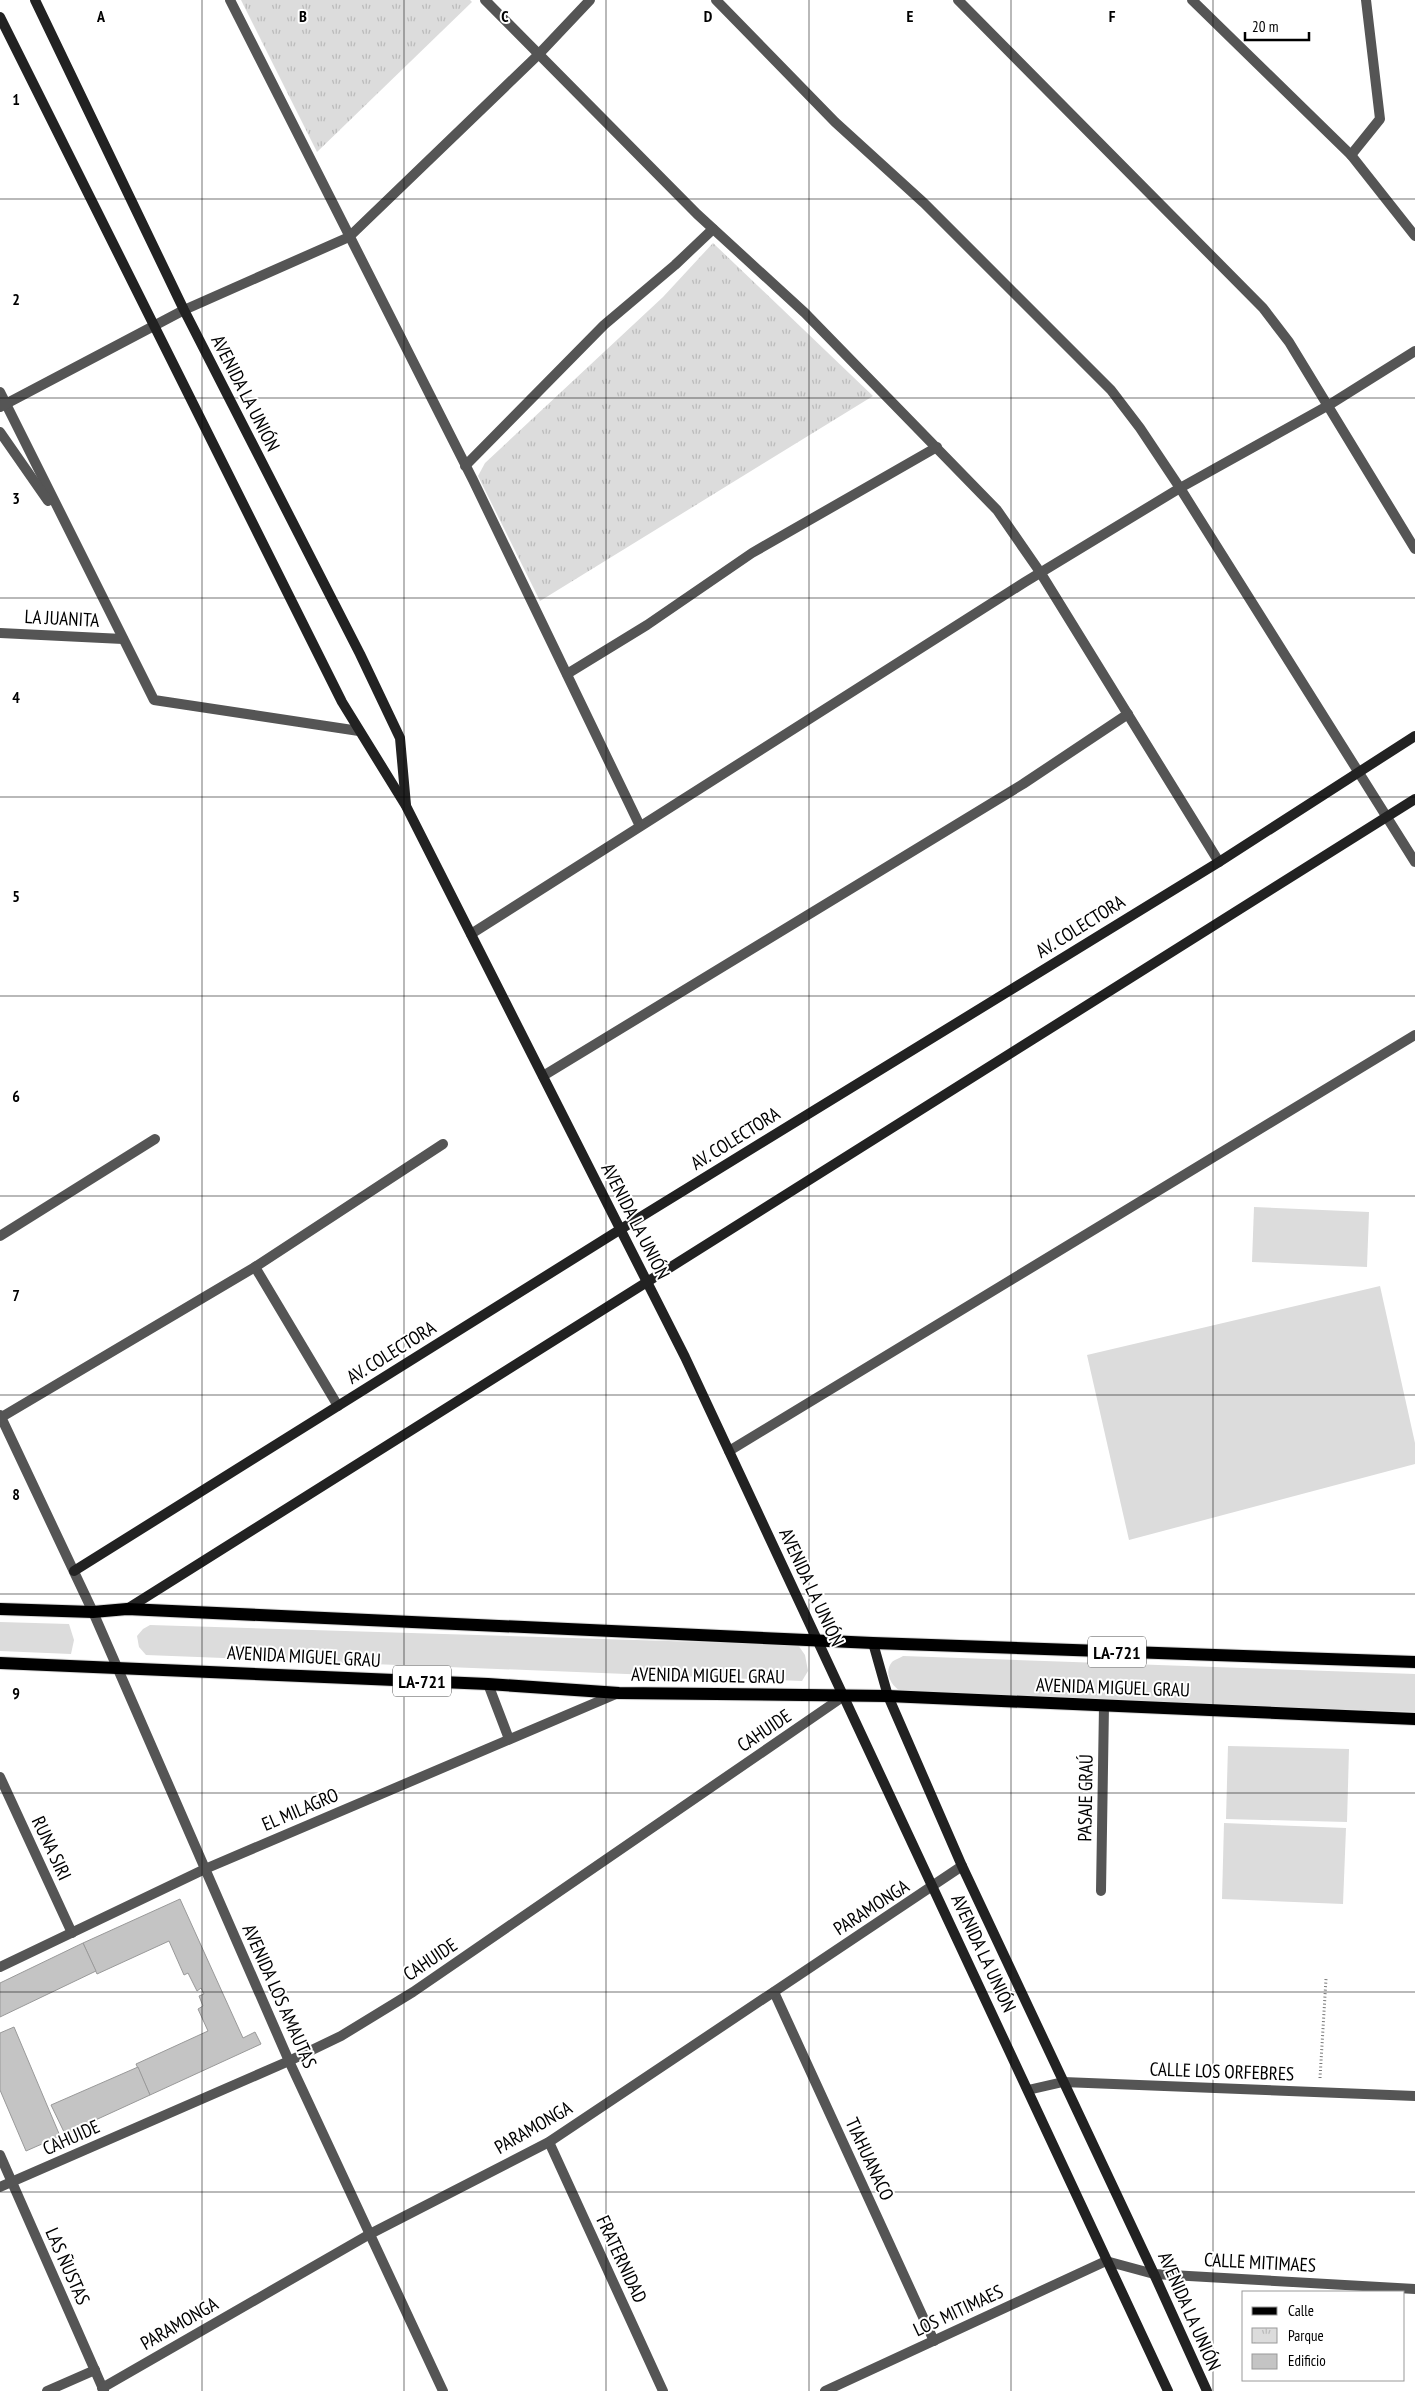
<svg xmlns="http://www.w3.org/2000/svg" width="1415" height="2391" viewBox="0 0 1415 2391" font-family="'PT Sans Narrow',sans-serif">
<defs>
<pattern id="park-tufts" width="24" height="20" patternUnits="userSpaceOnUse" patternTransform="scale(1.25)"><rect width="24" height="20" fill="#dcdcdc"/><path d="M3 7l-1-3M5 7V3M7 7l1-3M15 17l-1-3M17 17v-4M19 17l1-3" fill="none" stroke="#bbb"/></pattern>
</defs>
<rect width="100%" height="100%" fill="#fff"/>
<g fill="#dcdcdc">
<path d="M1254,1207L1369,1212L1367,1267L1252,1262Z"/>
<path d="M1380,1286L1415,1443V1464L1129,1540L1087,1355Z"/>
<path d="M0,1622L69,1624L74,1640L71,1654L0,1651Z"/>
<path d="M150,1625L798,1645L805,1655L808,1671L802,1681L146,1655L139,1647L137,1636L143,1629Z"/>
<path d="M903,1656L1415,1674V1712L904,1693C894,1689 882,1674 892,1662C894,1660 900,1658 903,1656Z"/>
<path d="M1228,1746L1349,1749L1347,1822L1226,1819Z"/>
<path d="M1224,1823L1346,1828L1343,1904L1222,1899Z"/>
</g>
<g fill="url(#park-tufts)">
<path d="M241,0H470L472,2L317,152Z"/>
<path d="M713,243L873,396L540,601L478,476L485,463L663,297Z"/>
</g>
<g fill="#c4c4c4" stroke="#999">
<path d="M180,1899L243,2038L255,2032L261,2044L150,2095L136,2064L208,2031L198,2009L203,2006L199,1996L204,1994L201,1988L197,1991L188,1973L184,1975L169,1941L97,1974L83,1943Z"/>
<path d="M83,1943L96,1971L0,2017V1983Z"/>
<path d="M14,2027L60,2136L26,2151L0,2090V2033Z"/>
<path d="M138,2067L150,2095L65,2134L51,2105Z"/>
</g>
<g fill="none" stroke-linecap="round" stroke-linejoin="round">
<defs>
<g id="primary">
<path d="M0,1609L93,1612L127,1609L873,1643L1415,1662"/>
<path d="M0,1663L488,1684L619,1693L888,1696L1415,1719"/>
</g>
</defs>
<use href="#primary" stroke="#dbdbdb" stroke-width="14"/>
<path stroke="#777" stroke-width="3" stroke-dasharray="1 2.5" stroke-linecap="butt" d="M1320,2078L1326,1979"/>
<g stroke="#555" stroke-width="10">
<path d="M230,0L473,480L640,826"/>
<path d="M485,0L697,214L805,313L997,510L1040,572L1219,862"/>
<path d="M716,0L835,122L924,203L1111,390L1140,428L1180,488L1415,862"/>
<path d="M958,0L1263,308L1289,342L1415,549"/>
<path d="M1192,0L1351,155L1415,236"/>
<path d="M1351,155L1380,119L1366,0"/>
<path d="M0,392L154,700L359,731"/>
<path d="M0,407L184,310L349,237L538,55L590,0"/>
<path d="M0,432L48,501"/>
<path d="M465,466L604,325L675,265L713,229"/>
<path d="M0,633L123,639"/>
<path d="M567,674L647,625L752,553L937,447"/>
<path d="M471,934L1025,582L1180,488L1329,405L1415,351"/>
<path d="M543,1076L1023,784L1128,714"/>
<path d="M0,1236L155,1139"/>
<path d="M255,1267L338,1406"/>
<path d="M0,1415L93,1612L289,2061L443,2391"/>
<path d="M0,1418L255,1267L443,1144"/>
<path d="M729,1451L1415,1035"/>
<path d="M488,1684L509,1739"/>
<path d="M0,1777L72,1933"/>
<path d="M1101,1891L1104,1706"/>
<path d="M0,1967L205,1869L616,1694"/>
<path d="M774,1992L934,2341"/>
<path d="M1028,2090L1063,2082L1415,2096"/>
<path d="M549,2142L663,2391"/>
<path d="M0,2155L104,2391"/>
<path d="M0,2187L289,2061L341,2036L413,1992L844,1696"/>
<path d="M102,2388L370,2234L549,2142L962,1866"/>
<path d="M47,2391L95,2370"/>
<path d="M825,2391L1106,2261L1154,2274L1415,2289"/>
</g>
<g stroke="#222" stroke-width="10">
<path d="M35,0L184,310L360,654L400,738L406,805"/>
<path d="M0,17L342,702L406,806L685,1357L1168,2391"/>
<path d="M74,1571L621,1229L1219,862L1415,736"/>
<path d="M127,1609L1415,799"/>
<path d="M873,1643L888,1696L962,1866L1154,2274L1207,2391"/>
</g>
<use href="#primary" stroke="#000" stroke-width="12"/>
</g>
<path fill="none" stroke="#000" stroke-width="1" stroke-opacity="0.55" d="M202,0V2391M404,0V2391M606,0V2391M809,0V2391M1011,0V2391M1213,0V2391M0,199H1415M0,398H1415M0,598H1415M0,797H1415M0,996H1415M0,1196H1415M0,1395H1415M0,1594H1415M0,1793H1415M0,1992H1415M0,2192H1415"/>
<g text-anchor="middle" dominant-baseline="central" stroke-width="4" stroke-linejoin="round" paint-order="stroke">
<g fill="#fff" stroke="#4c4c4c" stroke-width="1">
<rect x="1088" y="1636.5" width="58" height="31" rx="4"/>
<rect x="393" y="1665.5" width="58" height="31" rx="4"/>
</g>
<g font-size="18" font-weight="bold" fill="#000">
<text x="1117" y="1652">LA-721</text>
<text x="422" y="1681">LA-721</text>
</g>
<g font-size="19" fill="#000" stroke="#fff">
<text transform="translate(246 393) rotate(63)">AVENIDA LA UNIÓN</text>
<text transform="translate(62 618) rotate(3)">LA JUANITA</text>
<text transform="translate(1080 926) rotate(-32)">AV. COLECTORA</text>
<text transform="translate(735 1138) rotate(-32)">AV. COLECTORA</text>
<text transform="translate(636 1221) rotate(63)">AVENIDA LA UNIÓN</text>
<text transform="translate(391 1352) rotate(-32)">AV. COLECTORA</text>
<text transform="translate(812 1587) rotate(65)">AVENIDA LA UNIÓN</text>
<text transform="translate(304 1656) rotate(3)">AVENIDA MIGUEL GRAU</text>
<text transform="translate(708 1675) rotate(1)">AVENIDA MIGUEL GRAU</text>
<text transform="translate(1113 1687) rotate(2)">AVENIDA MIGUEL GRAU</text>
<text transform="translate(764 1730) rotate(-34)">CAHUIDE</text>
<text transform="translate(1085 1798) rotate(-89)">PASAJE GRAÚ</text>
<text transform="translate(300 1809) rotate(-23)">EL MILAGRO</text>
<text transform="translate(52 1848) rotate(65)">RUNA SIRI</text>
<text transform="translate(871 1907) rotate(-33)">PARAMONGA</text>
<text transform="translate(984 1953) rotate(65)">AVENIDA LA UNIÓN</text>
<text transform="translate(430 1959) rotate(-34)">CAHUIDE</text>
<text transform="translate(280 1996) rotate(66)">AVENIDA LOS AMAUTAS</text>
<text transform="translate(1222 2071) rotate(2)">CALLE LOS ORFEBRES</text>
<text transform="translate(533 2127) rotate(-30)">PARAMONGA</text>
<text transform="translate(71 2137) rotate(-24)">CAHUIDE</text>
<text transform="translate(870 2159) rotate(65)">TIAHUANACO</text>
<text transform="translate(622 2259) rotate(65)">FRATERNIDAD</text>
<text transform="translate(1260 2262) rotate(3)">CALLE MITIMAES</text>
<text transform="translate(68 2266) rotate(66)">LAS ÑUSTAS</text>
<text transform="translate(958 2310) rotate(-25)">LOS MITIMAES</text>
<text transform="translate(1190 2311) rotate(66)">AVENIDA LA UNIÓN</text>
<text transform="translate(179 2323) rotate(-30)">PARAMONGA</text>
</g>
</g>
<g font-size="16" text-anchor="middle" font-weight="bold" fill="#000" stroke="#fff" stroke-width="4" stroke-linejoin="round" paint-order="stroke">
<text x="101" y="22">A</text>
<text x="303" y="22">B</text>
<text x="505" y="22">C</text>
<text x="708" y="22">D</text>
<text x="910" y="22">E</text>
<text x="1112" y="22">F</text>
<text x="16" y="105">1</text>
<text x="16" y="305">2</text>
<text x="16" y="504">3</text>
<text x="16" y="703">4</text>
<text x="16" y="902">5</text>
<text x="16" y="1102">6</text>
<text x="16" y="1301">7</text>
<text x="16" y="1500">8</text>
<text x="16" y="1699">9</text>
</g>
<rect x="1242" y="2291" width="162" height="90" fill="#ffffff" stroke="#999999"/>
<rect x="1252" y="2307" width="25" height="8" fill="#000000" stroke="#999999"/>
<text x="1288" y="2316" font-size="15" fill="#000000">Calle</text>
<rect x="1252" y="2328" width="25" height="15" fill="url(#park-tufts)" stroke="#999999"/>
<text x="1288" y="2341" font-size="15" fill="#000000">Parque</text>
<rect x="1252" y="2354" width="25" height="15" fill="#c4c4c4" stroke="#999999"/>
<text x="1288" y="2366" font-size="15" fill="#000000">Edificio</text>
<path d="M1245 32v8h64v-8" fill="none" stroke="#000000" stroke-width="2.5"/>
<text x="1252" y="32" font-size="15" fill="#000000" stroke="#ffffff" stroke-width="4" paint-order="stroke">20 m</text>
</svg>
